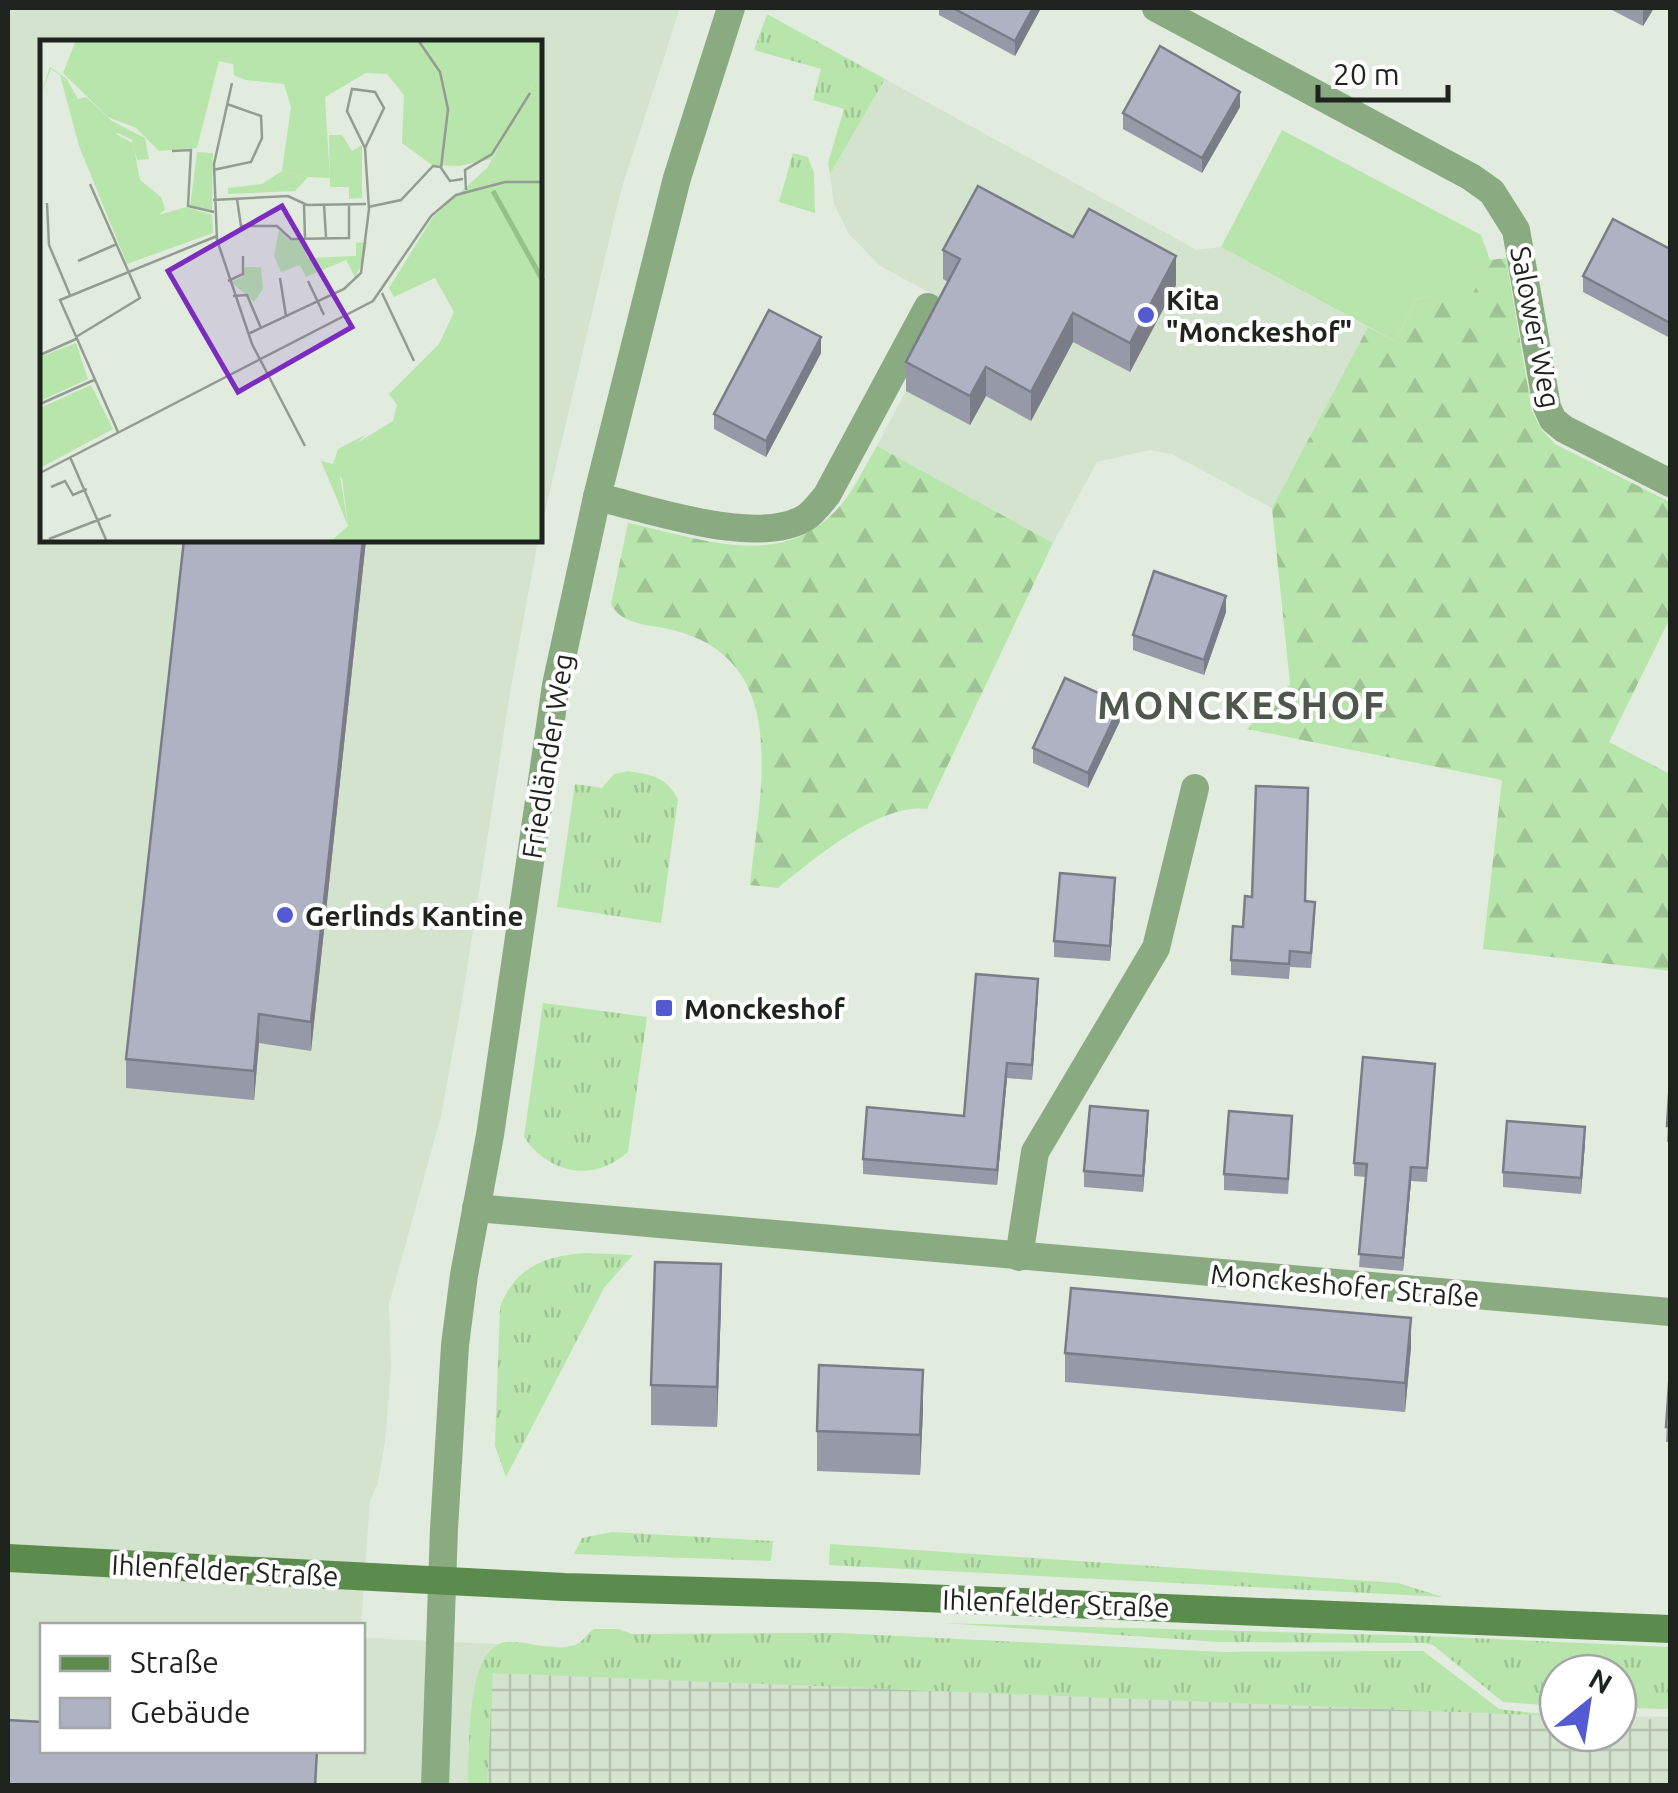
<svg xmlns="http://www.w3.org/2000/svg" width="1678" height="1793" viewBox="0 0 1678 1793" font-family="Ubuntu,sans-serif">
<defs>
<pattern id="industrial-grid" width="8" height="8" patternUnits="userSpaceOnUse" patternTransform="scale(2.5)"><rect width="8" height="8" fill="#d3e3ce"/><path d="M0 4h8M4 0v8" fill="none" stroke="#b5c2b0"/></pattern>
<pattern id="grass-tufts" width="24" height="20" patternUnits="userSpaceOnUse" patternTransform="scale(2.5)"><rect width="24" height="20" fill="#b8e5ac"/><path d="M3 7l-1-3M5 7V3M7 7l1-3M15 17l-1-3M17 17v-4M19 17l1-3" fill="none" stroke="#9ec494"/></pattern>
<pattern id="forest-firs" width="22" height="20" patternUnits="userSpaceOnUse" patternTransform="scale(2.5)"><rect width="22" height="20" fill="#b8e5ac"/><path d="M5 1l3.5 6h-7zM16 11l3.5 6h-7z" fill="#9ec494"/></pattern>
</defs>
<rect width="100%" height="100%" fill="#e1ecde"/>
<g fill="#d3e3ce">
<path d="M8,8H680L621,190L540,533V42H42V540H538L510,693L462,1001L441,1116L389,1304L391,1367L385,1442L378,1483L370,1500L361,1625L42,1626V1750H362L363,1638L566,1647L579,1644L594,1629H618L632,1634L733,1636L837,1633L1221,1652L1423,1651L1499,1709L1510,1712L1558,1714V1733H1618V1716L1670,1717V1785L8,1786Z"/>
<path d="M885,79L1197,250L1221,247L1368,327L1272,508L1172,454L1150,450L1097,462L1053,543L877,446L951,304L880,266L849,234L834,204L830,174Z"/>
</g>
<path fill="url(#industrial-grid)" d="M492,1673L1558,1716V1733H1618V1718L1670,1720V1785L487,1786Z"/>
<g fill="url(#grass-tufts)">
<path d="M767,14L885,79L830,174L828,163L844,109L813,100L821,69L754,50Z"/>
<path d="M793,153L808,157L814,173L815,213L779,202Z"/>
<path d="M629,771C654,776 665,776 678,799L661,923L557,907L575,784L602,788L614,774Z"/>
<path d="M543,1003L647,1017L628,1152C593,1183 549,1174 524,1137Z"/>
<path d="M585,1253L633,1255L604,1288L506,1477L495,1446L500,1307C515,1267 545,1256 585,1253Z"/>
<path d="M612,1532L773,1541L771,1561L574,1554L582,1538Z"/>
<path d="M830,1544L1398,1583L1443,1597L829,1565Z"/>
<path d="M943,1623L1427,1636L1670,1647V1709L1618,1708V1673H1558V1706L1503,1702L1433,1645L1424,1643L1220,1642Z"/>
<path d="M594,1629H618L632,1634L837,1633L1221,1652L1423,1651L1499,1709L1558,1716L493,1673L487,1785H468C470,1754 464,1647 506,1642C527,1640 558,1654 577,1644C583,1641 588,1633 594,1629Z"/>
</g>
<g fill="url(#forest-firs)">
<path d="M1506,258L1532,411L1541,429L1555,444L1670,502V618L1609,742L1670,774V971L1483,949L1502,780L1247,729L1290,684L1272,508L1368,327L1395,341L1417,299L1431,296L1470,297L1490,260Z"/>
<path d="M877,446L1053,543L927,809C879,803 814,859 778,888L750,885C760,788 795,654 664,628C644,624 621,624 611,604L628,523C701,538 783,573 840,506C855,489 865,465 877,446Z"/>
</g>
<path fill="#b8e5ac" d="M1282,130L1481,235L1490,260L1471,297L1445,303L1431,296L1417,299L1395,341L1221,247Z"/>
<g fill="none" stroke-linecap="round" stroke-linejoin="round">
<g stroke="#8aab81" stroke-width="28">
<path d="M1156,8L1471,177L1492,192L1516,230L1547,407L1553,420L1564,429L1670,483"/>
<path d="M597,497C651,509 756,547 805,518C813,513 821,502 827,495L928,307"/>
<path d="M476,1208L1670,1312"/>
<path d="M1019,1257L1035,1152L1156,948L1195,788"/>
<path d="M435,1786L444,1529L455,1345L464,1275L490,1135L556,685L597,497L677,178L731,8"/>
</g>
<path stroke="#5b8c4e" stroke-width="28" d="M8,1558L564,1587L876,1596L1670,1629"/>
</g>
<g fill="#9699a7">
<path d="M939,8H1041L1015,56L939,15Z"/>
<path d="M1608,8H1654L1643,26Z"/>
<path d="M1240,107L1202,173L1123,129V113Z"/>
<path d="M1073,237L1176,285L1130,372L1073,342L1031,421L986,396L970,425L906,391V362L948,282L943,279V250Z"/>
<path d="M1670,249V338L1583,292V276Z"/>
<path d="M821,353L766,457L714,429V414Z"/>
<path d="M366,540L311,1051L259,1043L254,1100L126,1088V1059Z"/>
<path d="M1226,612L1204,675L1133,650V635Z"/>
<path d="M1121,719L1088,788L1033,763V748Z"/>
<path d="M1115,893L1110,961L1054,957V941Z"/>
<path d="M1305,901L1315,917L1311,968L1290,967L1289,979L1231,975V960Z"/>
<path d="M1038,994L1032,1080L1007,1078L997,1185L863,1174V1159L964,1116Z"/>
<path d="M1435,1077L1427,1182L1411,1181L1403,1271L1359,1267L1366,1177L1354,1176V1163Z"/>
<path d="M1670,1080V1142H1667Z"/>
<path d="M1148,1126L1143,1192L1084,1187V1171Z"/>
<path d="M1292,1131L1288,1194L1224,1190V1174Z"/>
<path d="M1585,1142L1581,1194L1503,1187V1172Z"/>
<path d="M721,1304L717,1427L651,1425V1385Z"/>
<path d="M1411,1347L1405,1412L1065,1382V1353Z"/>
<path d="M1670,1370V1442H1666Z"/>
<path d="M923,1410L920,1475L817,1471V1431Z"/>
</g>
<g fill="#7a7d88">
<path d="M1033,8H1041L1015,56V41Z"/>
<path d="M1645,8H1654L1643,26V11Z"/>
<path d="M1240,92V107L1202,173V158Z"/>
<path d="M1176,256V285L1130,372V343Z"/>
<path d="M1073,313V342L1031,421V392Z"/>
<path d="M821,337V353L766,457V441Z"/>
<path d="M986,367V396L970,425V396Z"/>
<path d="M363,540H366L311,1051V1022Z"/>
<path d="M1226,596V612L1204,675V660Z"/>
<path d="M1121,703V719L1088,788V773Z"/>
<path d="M1115,878V893L1110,961V946Z"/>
<path d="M1038,979V994L1032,1080V1065Z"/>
<path d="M259,1014V1043L254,1100V1071Z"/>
<path d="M1007,1063V1078L997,1185V1170Z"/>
<path d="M1148,1111V1126L1143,1192V1176Z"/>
<path d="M1585,1127V1142L1581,1194V1178Z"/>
<path d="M1411,1167V1181L1403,1271V1258Z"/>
<path d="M721,1264V1304L717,1427V1387Z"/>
<path d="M1411,1318V1347L1405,1412V1383Z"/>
<path d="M923,1370V1410L920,1475V1435Z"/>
</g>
<g fill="#afb2c2" stroke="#7a7d88" stroke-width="2.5">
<path d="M953,8H1033L1015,41Z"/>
<path d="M1160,46L1240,92L1202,158L1123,113Z"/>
<path d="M978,186L1073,237L1089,209L1176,256L1130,343L1073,313L1031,392L986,367L970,396L906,362L960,259L943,250Z"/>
<path d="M1613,219L1670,249V323L1583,276Z"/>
<path d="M769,310L821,337L766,441L714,414Z"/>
<path d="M184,540H363L311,1022L259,1014L254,1071L126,1059Z"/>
<path d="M1154,571L1226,596L1204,660L1133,635Z"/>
<path d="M1065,678L1121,703L1088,773L1033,748Z"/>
<path d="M1256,786L1308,788L1305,901L1315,902L1311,953L1290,951L1289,964L1231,960L1233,926L1243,927L1245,896L1252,897Z"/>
<path d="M1060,873L1115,878L1110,946L1054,941Z"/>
<path d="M976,974L1038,979L1032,1065L1007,1063L997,1170L863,1159L867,1107L964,1116Z"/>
<path d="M1363,1057L1435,1064L1427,1168L1411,1167L1403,1258L1359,1254L1367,1164L1354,1163Z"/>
<path d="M1670,1080V1126H1667Z"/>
<path d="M1090,1106L1148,1111L1143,1176L1084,1171Z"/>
<path d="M1229,1111L1292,1116L1288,1179L1224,1174Z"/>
<path d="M1507,1121L1585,1127L1581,1178L1503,1172Z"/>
<path d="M655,1262L721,1264L717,1387L651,1385Z"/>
<path d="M1071,1288L1411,1318L1405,1383L1065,1353Z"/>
<path d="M819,1365L923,1370L920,1435L817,1431Z"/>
<path d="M1670,1370V1427H1666Z"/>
<path d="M8,1720L42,1722V1750H317L315,1786H8Z"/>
</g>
<g fill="#545bd2" stroke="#fff" stroke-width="4">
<circle cx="1146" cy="315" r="10"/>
<circle cx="285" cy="915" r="10"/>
<rect x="654" y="998" width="20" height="20" rx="5"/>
</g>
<g text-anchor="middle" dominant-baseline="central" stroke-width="8" stroke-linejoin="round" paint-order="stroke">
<g font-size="28" font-weight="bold" fill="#1f231d" stroke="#fff" text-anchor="start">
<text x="1166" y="299">Kita<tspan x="1166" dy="32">"Monckeshof"</tspan></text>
<text x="305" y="915">Gerlinds Kantine</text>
<text x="684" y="1008">Monckeshof</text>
</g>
<g font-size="28" fill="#1f231d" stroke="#fff">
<text transform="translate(1536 327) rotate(79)">Salower Weg</text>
<text transform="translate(547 756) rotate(-81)">Friedländer Weg</text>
<text transform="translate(1345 1285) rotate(5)">Monckeshofer Straße</text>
<text transform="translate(225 1570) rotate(3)">Ihlenfelder Straße</text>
<text transform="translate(1056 1603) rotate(2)">Ihlenfelder Straße</text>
</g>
<g font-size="38" font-weight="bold" letter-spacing="2.5" fill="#4e574c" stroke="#fff">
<text x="1242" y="705">MONCKESHOF</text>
</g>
</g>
<g transform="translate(40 40)">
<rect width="502" height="502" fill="#e1ecde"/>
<path d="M10,27L26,38L38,59L46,57L72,81L105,98L109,119L97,120L92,100L78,93L39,106L20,35L11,29L0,57ZM36,303L48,339L0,361V317ZM51,345L73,389L0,428V368ZM325,395L298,423L308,486L281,421L293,424L298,409Z" fill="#b8e5ac"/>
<path d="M502,28V502H290L308,486L302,438L293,428L307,409L353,381L357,365L349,354L399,304L414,272L395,238L354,257L349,248L393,177L447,128ZM72,92L93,103L100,140L121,157L125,169L119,175L146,167L172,175L173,193L87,224L39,106ZM289,95H302L312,111L322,105V158L309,159V147H290ZM157,112L173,113L172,171L150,167ZM242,131L268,137L255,151L188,154V148L222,144ZM239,190L249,200H265L267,218L316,216V203L327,202L323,222L315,237L306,220L266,237L260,225L241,232L234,216ZM205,227H221L223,249L214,262L191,242L202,237Z" fill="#b8e5ac"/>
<path d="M36,0H502V28L451,119L420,126L392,125L362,103L364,55L347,34L326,33L285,57L290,138L268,137L242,131L251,67L244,44L206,40L194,35L193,24L179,21L157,108L119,111L96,88L68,77L23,33Z" fill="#b8e5ac"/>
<path fill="none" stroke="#93c187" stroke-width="5" d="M453,151L503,241"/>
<path fill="none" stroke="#939c91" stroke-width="2.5" d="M378,0L400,32L408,69L401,128L410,141L423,139M192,43L174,124L177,200L212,304L265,406M132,111L151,110L148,166L174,172M173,130L211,122L222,98L221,76L187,64M426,150L425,130L452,114L490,53M197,159L201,186H237L251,199L309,198V164M173,160L248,156L267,165L326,164M7,163L9,205L30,255M264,165L265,198M284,165L286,197M328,167L361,160L393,126L401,127M38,221L77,204M240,238L246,276M188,241L203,234V216M268,241L284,275M342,253L374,321M193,256L207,255L221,288M208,294L304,249L321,233L329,169L325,108L307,71L312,49L335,52L344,68L325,108M36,297L100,258L50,144M0,315L36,299M0,364L54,340M78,392L20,260L177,196M30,417L67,502M0,433L333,261L391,176L416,155L465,142H503M11,447L25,441L33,455L47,449M9,499L71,475"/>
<path fill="#7b2cbf" fill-opacity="0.15" stroke="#7b2cbf" stroke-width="5" d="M242,166L312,287L198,352L128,231Z"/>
<rect width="502" height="502" fill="none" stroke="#1f231d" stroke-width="5"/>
</g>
<rect width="1678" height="1793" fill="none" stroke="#1f231d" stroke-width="20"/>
<rect x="40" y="1623" width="325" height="130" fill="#ffffff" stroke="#a5a7a5" stroke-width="2.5"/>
<rect x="60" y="1656" width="50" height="15" fill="#5b8c4e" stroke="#a5a7a5" stroke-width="2.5"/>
<text x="130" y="1673" font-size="30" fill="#1f231d">Straße</text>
<rect x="60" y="1698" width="50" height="30" fill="#afb2c2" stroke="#a5a7a5" stroke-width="2.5"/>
<text x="130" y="1723" font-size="30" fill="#1f231d">Gebäude</text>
<g transform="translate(1588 1703) rotate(30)"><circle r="48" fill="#ffffff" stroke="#a5a7a5" stroke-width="2.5"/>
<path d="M0-8L18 38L0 25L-18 38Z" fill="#545bd2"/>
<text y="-15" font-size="28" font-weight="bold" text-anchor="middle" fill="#1f231d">N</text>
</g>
<path d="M1318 85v15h130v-15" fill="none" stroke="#1f231d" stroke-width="5"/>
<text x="1333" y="85" font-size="30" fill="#1f231d" stroke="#ffffff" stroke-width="8" paint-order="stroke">20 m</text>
</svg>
